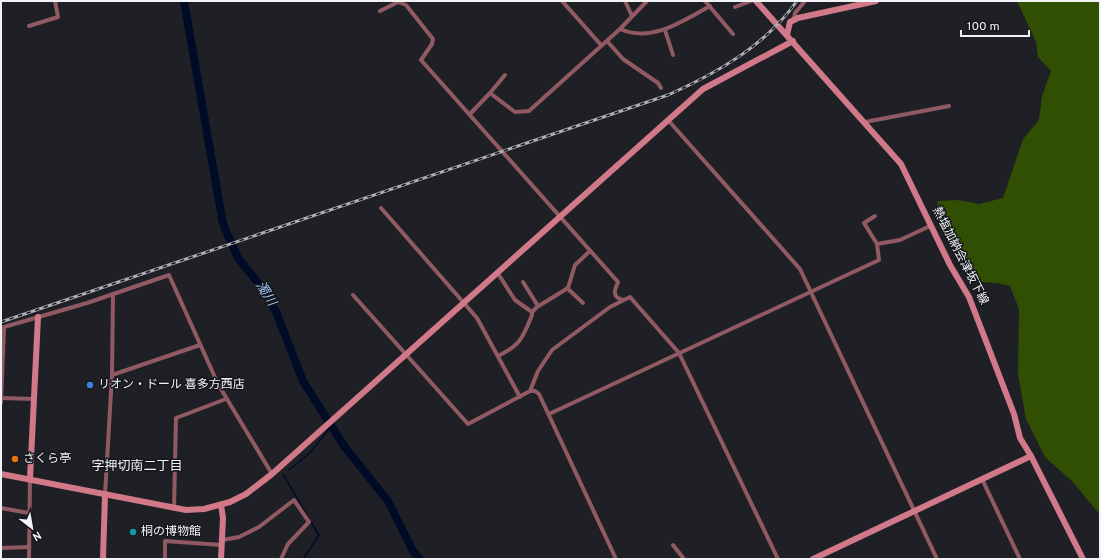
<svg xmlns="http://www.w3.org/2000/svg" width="1101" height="560" viewBox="0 0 1101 560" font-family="Overpass,'Noto Sans JP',sans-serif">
<rect width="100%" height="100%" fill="#1f2026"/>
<path fill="#314f02" d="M1017,1H1100V515L1073,482L1045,457L1026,419L1018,374L1019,309L1010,286L998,283L982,282L968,273L959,260L953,239L936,213L938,201L958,200L979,204L1003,198L1023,139L1039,120L1042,96L1051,71L1038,57L1036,42Z"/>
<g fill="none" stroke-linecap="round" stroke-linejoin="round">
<g stroke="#000b25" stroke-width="1.5">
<path d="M289,470L311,452L331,426"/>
<path d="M283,474L309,519"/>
<path d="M303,559L319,535L311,522"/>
</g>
<path stroke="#000b25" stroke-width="8" d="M184,1L223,224L238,258L264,290L276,312L303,381L344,446L388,501L413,551L420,559"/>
<g stroke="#915a63" stroke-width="4">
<path d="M562,1L601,45"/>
<path d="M625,1L632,16"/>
<path d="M705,1L733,34"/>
<path d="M735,7L751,1"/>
<path d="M380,11L398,2L406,5L433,39L432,44L421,60L618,282C614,291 612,297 623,300"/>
<path d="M794,19L795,13L805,1"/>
<path d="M29,26L58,17L55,1"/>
<path d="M620,29C652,43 683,21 710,6"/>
<path d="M665,30L673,55"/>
<path d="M607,41L623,59L658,83L661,88"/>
<path d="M490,93L505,75"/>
<path d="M470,114L490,93L515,112L529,111L620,29L647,1"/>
<path d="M668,120L800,269L937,559"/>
<path d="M865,122L949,106"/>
<path d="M381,208L477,318L520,397"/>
<path d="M875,216L864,223L877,244"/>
<path d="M497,272L515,300L532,312V315C523,337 521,345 498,356"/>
<path d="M523,282L538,306"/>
<path d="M567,288L583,303"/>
<path d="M353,295L468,424L530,391H535L539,394L616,559"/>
<path d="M532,312L537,307L568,288L575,265L590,251"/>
<path d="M112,375L200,345"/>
<path d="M530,391L538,371L552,350L610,307L630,297L679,353L778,559"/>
<path d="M1,398L34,399"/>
<path d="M1,403L4,327L87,303L169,275L218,384L272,474"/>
<path d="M549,414L879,260L877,244L900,240L930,226"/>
<path d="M982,479L1020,559"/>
<path d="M105,495L112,375L113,294"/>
<path d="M1,508L29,513"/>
<path d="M174,509L176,418L226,399"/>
<path d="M222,540L239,537L259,527L294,500L309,522L288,544L281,559"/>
<path d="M673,545L684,559"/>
<path d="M1,548L29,547"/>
<path d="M29,559L30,479"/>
<path d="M165,559V541L222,545"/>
</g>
<g stroke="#d17988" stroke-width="6">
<path d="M756,1L901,164L950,265L969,297L1014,414L1020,438L1031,456L1083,559"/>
<path d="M787,35L790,22L798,18L876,1"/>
<path d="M1,474L186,510L204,509L230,502L246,494L272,474L703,89L793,41"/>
<path d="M30,479L38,317"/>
<path d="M221,505L223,518L221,559"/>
<path d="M103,559L105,495"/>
<path d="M813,559L1031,456"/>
</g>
<defs>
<path id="rail" d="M1,322L668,95C717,73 765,46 797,1"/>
</defs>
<use href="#rail" stroke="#aeafb4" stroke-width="3"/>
<use href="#rail" stroke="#16171c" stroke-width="1.5" stroke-dasharray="4.5" stroke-linecap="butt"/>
</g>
<circle fill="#3f7fe0" stroke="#16171c" stroke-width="1.5" cx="90" cy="385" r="4"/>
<circle fill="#e8710a" stroke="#16171c" stroke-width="1.5" cx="15" cy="459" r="4"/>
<circle fill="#0f9aa8" stroke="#16171c" stroke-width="1.5" cx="133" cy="532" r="4"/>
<g text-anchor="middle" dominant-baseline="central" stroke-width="3" stroke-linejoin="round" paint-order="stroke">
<g font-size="12" fill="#f2f3f7" stroke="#16171c">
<text transform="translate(960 256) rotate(63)">熱塩加納会津坂下線</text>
</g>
<g font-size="12" fill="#f2f3f7" stroke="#16171c" text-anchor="start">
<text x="98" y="385">リオン・ドール 喜多方西店</text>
<text x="23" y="459">さくら亭</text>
<text x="141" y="532">桐の博物館</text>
</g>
<g font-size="13" font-style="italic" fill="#9ec7f6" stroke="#16171c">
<text transform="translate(265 294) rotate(57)">濁川</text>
</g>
<g font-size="13" fill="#f2f3f7" stroke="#16171c">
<text x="137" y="467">字押切南二丁目</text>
</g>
</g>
<rect width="1101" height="560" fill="none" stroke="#f2f3f7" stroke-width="4"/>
<g transform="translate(32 528) rotate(149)" stroke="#16171c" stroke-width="3" paint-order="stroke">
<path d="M0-3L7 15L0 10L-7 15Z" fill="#f2f3f7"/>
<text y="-6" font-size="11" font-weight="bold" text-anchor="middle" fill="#f2f3f7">N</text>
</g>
<path d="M961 30v6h68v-6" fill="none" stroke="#f2f3f7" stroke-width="2"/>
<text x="967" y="30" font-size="12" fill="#f2f3f7" stroke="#16171c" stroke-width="3" paint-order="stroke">100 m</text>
</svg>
